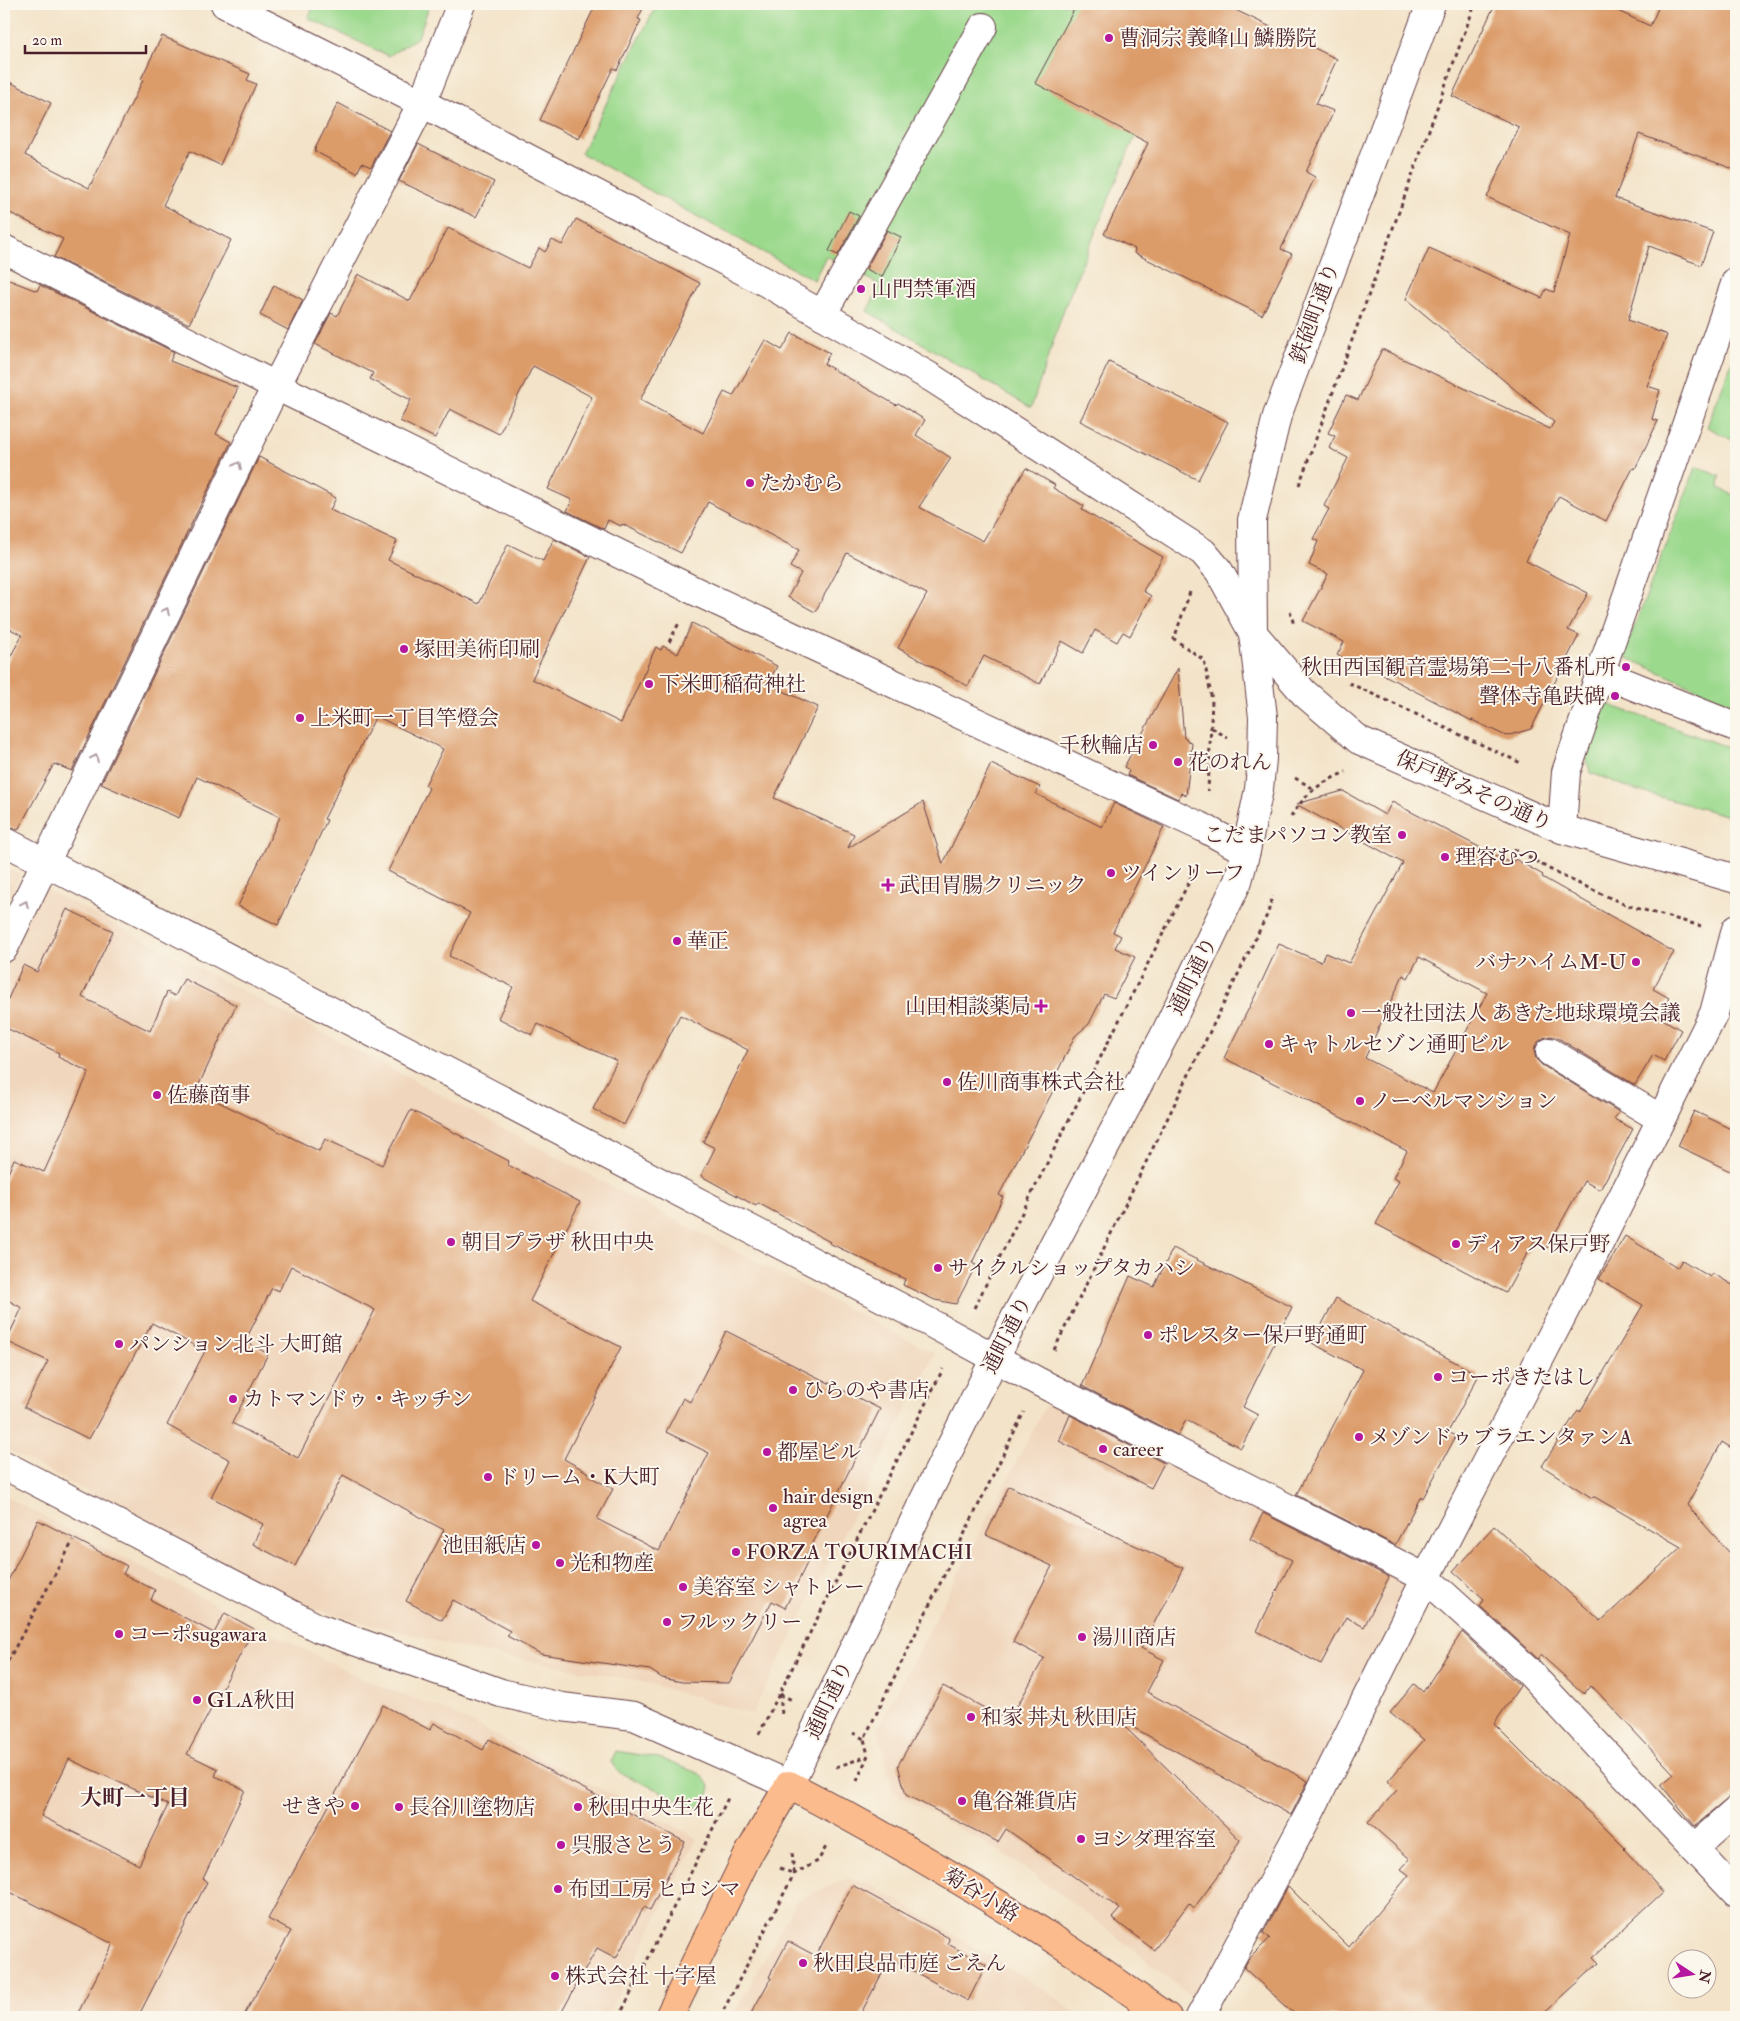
<svg xmlns="http://www.w3.org/2000/svg" width="1740" height="2021" viewBox="0 0 1740 2021" font-family="'IM FELL Double Pica','Noto Serif JP',serif">
<rect width="100%" height="100%" fill="#fbf7ec"/>
<filter id="ink" filterUnits="userSpaceOnUse"><feTurbulence type="fractalNoise" baseFrequency=".02" numOctaves="2"/><feDisplacementMap in="SourceGraphic" scale="10" xChannelSelector="R" yChannelSelector="G"/><feConvolveMatrix kernelMatrix="1 2 1 2 8 2 1 2 1" color-interpolation-filters="sRGB"/></filter>
<filter id="wash" filterUnits="userSpaceOnUse"><feTurbulence type="fractalNoise" baseFrequency=".0096" numOctaves="4" result="noise"/><feDisplacementMap in="SourceGraphic" scale="20" xChannelSelector="R" yChannelSelector="G"/><feGaussianBlur stdDeviation="1.12" result="paint"/><feColorMatrix in="noise" values="0 0 0 0 0 0 0 0 0 0 0 0 0 0 0 0 0 1.4 0 .05"/><feComposite in="paint" operator="in"/></filter>
<g filter="url(#wash)">
<rect width="100%" height="100%" fill="#f3e3c8"/>
<g fill="#f0d6bc">
<path d="M4,867L20,875L4,909Z"/>
<path d="M42,887L398,1072L646,1205L935,1354L752,1714L644,1682L465,1649L310,1608L4,1448V970Z"/>
<path d="M1047,1403L1063,1405L1415,1580L1196,2001L1112,1932L1005,1854L893,1792L878,1728Z"/>
<path d="M4,1496L180,1587L365,1680L447,1711L697,1838L607,2017H4Z"/>
<path d="M849,1878L871,1884L1043,1989L1080,2017H732L797,1900Z"/>
</g>
<g fill="#9bd98d" stroke="#727c5c">
<path d="M315,4H430L418,37L389,56L308,18Z"/>
<path d="M657,4H1203L1129,150L1064,309L1031,408L867,311L880,285L826,256L814,280L581,153Z"/>
<path d="M1736,351V442L1707,427Z"/>
<path d="M1696,467L1720,476L1719,488L1736,496V706L1623,656Z"/>
<path d="M1601,702L1736,750V818L1635,790L1591,773L1582,750Z"/>
<path d="M616,1751L659,1758L700,1774L710,1786L707,1798L697,1808L618,1772L611,1762Z"/>
</g>
<g id="blocks">
<g fill="#dc9c6a" fill-rule="evenodd">
<path d="M596,4H645L638,19L641,20L617,70L613,68L579,139L540,120Z"/>
<path d="M1077,4H1223L1337,59L1316,104L1334,111L1306,172L1315,177L1281,249L1292,254L1262,315L1134,253L1135,249L1104,234L1148,143L1035,83Z"/>
<path d="M1495,4H1603L1650,26L1660,4H1736V170L1639,134L1615,198L1713,232L1701,265L1649,246L1628,320L1667,335L1647,386L1660,390L1652,419L1658,421L1635,469L1633,468L1606,521L1559,496L1526,561L1588,593L1568,630L1579,635L1531,729L1506,736L1472,720V721L1371,668L1369,672L1337,655L1344,642L1303,621L1328,574L1309,565L1318,541L1313,539L1329,509L1324,506L1348,458L1329,448L1335,436L1328,433L1346,395L1358,400L1382,349L1550,429L1554,422L1406,299L1429,248L1542,298L1546,289L1554,292L1570,235L1487,197L1519,127L1452,96Z"/>
<path d="M162,36L250,74L247,80L256,84L220,165L190,151L163,205L231,240L189,324L54,257L63,239L4,210V79L51,103L25,155L89,188L143,80L141,79Z"/>
<path d="M338,103L390,131L371,167L362,163L357,173L314,151Z"/>
<path d="M418,144L494,182L476,217L399,181Z"/>
<path d="M849,211L859,216L838,255L829,251Z"/>
<path d="M576,219L700,283L640,400L703,433L724,392L733,396L765,340L782,350L792,333L830,353L824,364L896,405L898,403L925,420L916,435L951,458L919,507L983,541L1026,468L1055,485L1053,488L1084,506L1082,510L1163,557L1143,591L1151,596L1130,636L1123,632L1117,642L1095,630L1083,653L1062,641L1040,684L984,656L968,686L898,648L927,594L847,553L815,612L788,597L801,573L790,567L799,550L708,502L681,553L622,524L621,526L608,520L604,529L567,511L572,500L548,489L592,397L533,366L499,434L450,409L435,438L400,421L411,400L370,379L373,373L315,344L331,313L337,316L358,274L410,301L448,228L528,268L539,248L545,252L552,240L562,245Z"/>
<path d="M887,230L901,237L882,277L866,269Z"/>
<path d="M4,278L37,291L40,285L174,352L170,361L238,388L216,434L231,442L72,771L54,764L18,830L4,825V669L22,635L4,626Z"/>
<path d="M274,285L303,300L288,330L260,315Z"/>
<path d="M1109,362L1228,422L1198,480L1080,421Z"/>
<path d="M259,457L336,498L330,510L397,541L388,560L479,604L508,544L543,561L554,539L590,557L532,679L621,723L656,647L661,650L663,646L678,654L692,623L777,666L768,684L818,707L774,798L854,834L848,848L923,802L943,864L991,764L1040,787L1036,794L1102,827L1114,803L1164,827L1113,932L1121,936L1115,948L1135,957L1114,998L1104,994L1089,1024L1075,1036L1051,1085L1055,1087L999,1195L1003,1197L972,1263L976,1265L956,1304L935,1300L903,1285L905,1279L829,1243L830,1242L758,1203L756,1206L701,1176L715,1148L703,1142L748,1050L680,1015L624,1125L593,1109L617,1061L538,1024L532,1035L498,1018L513,987L449,956L470,913L388,871L429,788L425,785L443,749L376,716L324,819L327,820L278,925L238,906L280,817L197,777L179,818L101,784Z"/>
<path d="M1178,668L1184,738L1192,743L1186,796L1181,793L1178,799L1127,775L1129,770L1124,767Z"/>
<path d="M1343,791L1385,815L1392,802L1512,864L1515,859L1543,875L1542,877L1674,952L1653,989L1669,998L1659,1017L1681,1030L1664,1061L1653,1055L1635,1085L1558,1038L1551,1036L1543,1038L1536,1044L1534,1051L1536,1059L1542,1065L1619,1112L1614,1119L1633,1129L1600,1190L1584,1181L1547,1248L1534,1241L1506,1293L1376,1224L1399,1181L1393,1178L1407,1151L1224,1058L1255,996L1279,944L1321,962L1325,953L1349,963L1403,863L1296,804ZM1419,957L1487,993L1433,1093L1365,1058L1403,975L1408,978Z"/>
<path d="M67,909L113,931L82,997L150,1031L167,992L175,996L184,979L236,1005L196,1091L319,1151L325,1139L382,1165L411,1110L509,1161L508,1165L580,1202L530,1301L621,1347L564,1459L589,1473L587,1475L613,1489L597,1519L659,1551L709,1453L666,1432L683,1398L690,1402L726,1331L880,1409L806,1557L809,1559L785,1608L772,1601L729,1683L682,1682L662,1678L650,1670L541,1654L507,1636L510,1631L453,1600L442,1620L406,1601L444,1530L343,1475L295,1566L253,1544L263,1524L211,1497L230,1460L167,1425L205,1351L152,1323L89,1439L24,1407L48,1361L6,1341L22,1308L4,1298V1183L14,1159L44,1172L89,1072L58,1057L59,1053L4,1027V1008L23,965L37,972ZM291,1266L375,1310L298,1458L232,1423L268,1354L245,1341L272,1288L279,1291Z"/>
<path d="M1694,1111L1736,1131V1174L1678,1146Z"/>
<path d="M1625,1236L1677,1268L1682,1260L1710,1277L1712,1273L1736,1287V1451L1722,1442L1687,1505L1736,1560V1792L1695,1826L1661,1785L1674,1774L1591,1685L1584,1694L1541,1655L1538,1659L1480,1606L1484,1599L1453,1571L1494,1526L1601,1621L1681,1547L1593,1496L1592,1498L1542,1466L1578,1410L1580,1412L1643,1305L1599,1279Z"/>
<path d="M1173,1248L1292,1307L1243,1407L1258,1415L1241,1448L1186,1420L1178,1435L1082,1386L1130,1276L1154,1287Z"/>
<path d="M1336,1298L1479,1375L1448,1432L1456,1436L1423,1498L1421,1496L1395,1545L1296,1495L1363,1370L1312,1343Z"/>
<path d="M1070,1415L1164,1463L1151,1488L1059,1441Z"/>
<path d="M1009,1486L1183,1568L1141,1648L1164,1660L1147,1692L1308,1781L1291,1815L1127,1724L1125,1727L1240,1840L1223,1869L1194,1908L1189,1903L1154,1950L1112,1918L1120,1909L1006,1829L998,1842L906,1795L898,1765L943,1686L1009,1721L1044,1658L1013,1642L1052,1566L986,1535Z"/>
<path d="M1263,1513L1389,1577L1364,1627L1346,1617L1321,1664L1257,1631L1292,1560L1250,1539Z"/>
<path d="M38,1520L127,1566L123,1574L155,1590L151,1600L214,1633L225,1613L254,1629L187,1754L218,1769L215,1776L245,1790L203,1879L207,1882L138,2017H76L113,1944L4,1889V1589ZM69,1759L168,1805L139,1865L41,1816Z"/>
<path d="M1462,1632L1520,1686L1494,1724L1534,1764L1594,1817L1625,1848L1624,1849L1663,1892L1593,1957L1599,1963L1540,2017H1298L1244,1968L1248,1960L1270,1938L1263,1933L1288,1886L1349,1947L1409,1875L1401,1869L1410,1859L1368,1822L1397,1790L1388,1781L1424,1740L1390,1713L1414,1684L1423,1692Z"/>
<path d="M383,1705L430,1730L434,1723L483,1750L489,1739L685,1842L650,1910L644,1907L616,1958L597,1948L559,2017H243L291,1931L268,1919Z"/>
<path d="M852,1885L949,1938L948,1944L986,1965L968,2001L890,1958L859,2017H749L771,1978L769,1977L788,1941L816,1956Z"/>
</g>
</g>
</g>
<g filter="url(#ink)">
<use href="#blocks" fill-opacity="0" stroke="#633c43" stroke-width="1"/>
<g fill="none" stroke-linecap="round" stroke-linejoin="round">
<defs>
<g id="minor">
<path d="M225,4L422,103L767,283L932,378L1203,552L1219,571L1253,633L1304,693L1359,740L1562,829L1736,879"/>
<path d="M4,249L276,386L695,591L1204,828L1246,851"/>
<path d="M822,315L983,27"/>
<path d="M1601,673L1736,727"/>
<path d="M1562,829L1566,772L1736,281"/>
<path d="M4,841L925,1320L1039,1382L1426,1578L1527,1670L1736,1893"/>
<path d="M4,948L276,386L422,103L461,4"/>
<path d="M1550,1052L1661,1119"/>
<path d="M4,1465L318,1628L501,1693L562,1707L634,1716L789,1785L924,1500L1019,1310L1164,1036L1238,881L1246,851L1259,789L1262,759L1263,717L1253,633L1252,520L1277,416L1431,4"/>
<path d="M1694,1848L1736,1811"/>
<path d="M1200,2017L1310,1812L1426,1578L1595,1252L1714,1013L1736,929"/>
</g>
<path id="major" d="M669,2017L749,1853L789,1785C882,1833 973,1887 1061,1944C1097,1967 1131,1993 1167,2017"/>
</defs>
<use href="#minor" stroke="#633c43" stroke-width="30"/>
<use href="#major" stroke="#633c43" stroke-width="30"/>
<g stroke="#633c43" stroke-width="3" stroke-dasharray="4 4" stroke-linecap="butt">
<path d="M1299,485L1475,4"/>
<path d="M1190,592L1174,639L1204,660L1212,700L1208,791"/>
<path d="M1290,611L1294,625"/>
<path d="M669,642L679,623"/>
<path d="M1349,683L1521,763"/>
<path d="M1212,728L1228,738"/>
<path d="M1295,778L1314,789"/>
<path d="M1291,817C1306,792 1320,783 1346,772"/>
<path d="M1514,849L1560,875L1626,905L1701,926"/>
<path d="M974,1308L1189,882L1196,864"/>
<path d="M1054,1350L1268,913L1272,896"/>
<path d="M4,1668L73,1541"/>
<path d="M780,1694L782,1715"/>
<path d="M780,1694L792,1700"/>
<path d="M853,1733L864,1739"/>
<path d="M759,1734L943,1369"/>
<path d="M836,1767L868,1756"/>
<path d="M857,1781L868,1755L864,1739L1024,1412"/>
<path d="M780,1868L794,1874L792,1851"/>
<path d="M619,2017L729,1796"/>
<path d="M720,2017L794,1874L818,1861L827,1845"/>
</g>
<use href="#minor" stroke="#fff" stroke-width="28"/>
<use href="#major" stroke="#fbbb8c" stroke-width="28"/>
</g>
<defs><path id="oneway-chevron" d="M-2-3.5L2.5 0L-2 3.5" fill="none" stroke-width="1.6" stroke-linecap="round" stroke-linejoin="round" transform="scale(1.25)"/></defs>
<g stroke="#ae9aa0">
<use href="#oneway-chevron" transform="translate(238 465) rotate(-64)"/>
<use href="#oneway-chevron" transform="translate(166 611) rotate(-64)"/>
<use href="#oneway-chevron" transform="translate(95 758) rotate(-64)"/>
<use href="#oneway-chevron" transform="translate(25 904) rotate(-65)"/>
</g>
</g>
<g fill="#b5179e" stroke="#fbf7ec" stroke-width="2">
<circle cx="1109" cy="38" r="5"/>
<circle cx="861" cy="289" r="5"/>
<circle cx="750" cy="483" r="5"/>
<circle cx="404" cy="649" r="5"/>
<circle cx="1626" cy="667" r="5"/>
<circle cx="649" cy="684" r="5"/>
<circle cx="1615" cy="696" r="5"/>
<circle cx="300" cy="718" r="5"/>
<circle cx="1153" cy="745" r="5"/>
<circle cx="1178" cy="762" r="5"/>
<circle cx="1402" cy="835" r="5"/>
<circle cx="1445" cy="857" r="5"/>
<circle cx="1111" cy="873" r="5"/>
<path d="M885.5 877.5h5v5h5v5h-5v5h-5v-5h-5v-5h5z"/>
<circle cx="677" cy="941" r="5"/>
<circle cx="1636" cy="962" r="5"/>
<path d="M1038.5 998.5h5v5h5v5h-5v5h-5v-5h-5v-5h5z"/>
<circle cx="1351" cy="1013" r="5"/>
<circle cx="1269" cy="1044" r="5"/>
<circle cx="947" cy="1082" r="5"/>
<circle cx="157" cy="1095" r="5"/>
<circle cx="1360" cy="1101" r="5"/>
<circle cx="451" cy="1242" r="5"/>
<circle cx="1456" cy="1244" r="5"/>
<circle cx="938" cy="1268" r="5"/>
<circle cx="1148" cy="1335" r="5"/>
<circle cx="119" cy="1344" r="5"/>
<circle cx="1438" cy="1377" r="5"/>
<circle cx="793" cy="1390" r="5"/>
<circle cx="233" cy="1399" r="5"/>
<circle cx="1359" cy="1437" r="5"/>
<circle cx="1103" cy="1449" r="5"/>
<circle cx="767" cy="1452" r="5"/>
<circle cx="488" cy="1477" r="5"/>
<circle cx="773" cy="1508" r="5"/>
<circle cx="536" cy="1545" r="5"/>
<circle cx="736" cy="1552" r="5"/>
<circle cx="560" cy="1563" r="5"/>
<circle cx="683" cy="1587" r="5"/>
<circle cx="667" cy="1622" r="5"/>
<circle cx="119" cy="1634" r="5"/>
<circle cx="1082" cy="1637" r="5"/>
<circle cx="197" cy="1700" r="5"/>
<circle cx="971" cy="1717" r="5"/>
<circle cx="962" cy="1801" r="5"/>
<circle cx="355" cy="1806" r="5"/>
<circle cx="399" cy="1807" r="5"/>
<circle cx="578" cy="1807" r="5"/>
<circle cx="1081" cy="1839" r="5"/>
<circle cx="561" cy="1845" r="5"/>
<circle cx="558" cy="1889" r="5"/>
<circle cx="803" cy="1963" r="5"/>
<circle cx="555" cy="1976" r="5"/>
</g>
<g text-anchor="middle" dominant-baseline="central" stroke-width="4" stroke-linejoin="round" paint-order="stroke">
<g font-size="21" fill="#4a1f2b" stroke="#fbf7ec" text-anchor="start">
<text x="1119" y="38">曹洞宗 義峰山 鱗勝院</text>
<text x="871" y="289">山門禁軍酒</text>
<text x="760" y="483">たかむら</text>
<text x="414" y="649">塚田美術印刷</text>
<text x="1616" y="667" text-anchor="end">秋田西国観音霊場第二十八番札所</text>
<text x="659" y="684">下米町稲荷神社</text>
<text x="1605" y="696" text-anchor="end">聲体寺亀趺碑</text>
<text x="310" y="718">上米町一丁目竿燈会</text>
<text x="1143" y="745" text-anchor="end">千秋輪店</text>
<text x="1188" y="762">花のれん</text>
<text x="1392" y="835" text-anchor="end">こだまパソコン教室</text>
<text x="1455" y="857">理容むつ</text>
<text x="1121" y="873">ツインリーフ</text>
<text x="899" y="885">武田胃腸クリニック</text>
<text x="687" y="941">華正</text>
<text x="1626" y="962" text-anchor="end">バナハイムM-U</text>
<text x="1031" y="1006" text-anchor="end">山田相談薬局</text>
<text x="1361" y="1013">一般社団法人 あきた地球環境会議</text>
<text x="1279" y="1044">キャトルセゾン通町ビル</text>
<text x="957" y="1082">佐川商事株式会社</text>
<text x="167" y="1095">佐藤商事</text>
<text x="1370" y="1101">ノーベルマンション</text>
<text x="461" y="1242">朝日プラザ 秋田中央</text>
<text x="1466" y="1244">ディアス保戸野</text>
<text x="948" y="1268">サイクルショップタカハシ</text>
<text x="1158" y="1335">ポレスター保戸野通町</text>
<text x="129" y="1344">パンション北斗 大町館</text>
<text x="1448" y="1377">コーポきたはし</text>
<text x="803" y="1390">ひらのや書店</text>
<text x="243" y="1399">カトマンドゥ・キッチン</text>
<text x="1369" y="1437">メゾンドゥブラエンタァンA</text>
<text x="1113" y="1449">career</text>
<text x="777" y="1452">都屋ビル</text>
<text x="498" y="1477">ドリーム・K大町</text>
<text x="783" y="1496">hair design<tspan x="783" dy="24">agrea</tspan></text>
<text x="526" y="1545" text-anchor="end">池田紙店</text>
<text x="746" y="1552">FORZA TOURIMACHI</text>
<text x="570" y="1563">光和物産</text>
<text x="693" y="1587">美容室 シャトレー</text>
<text x="677" y="1622">フルックリー</text>
<text x="129" y="1634">コーポsugawara</text>
<text x="1092" y="1637">湯川商店</text>
<text x="207" y="1700">GLA秋田</text>
<text x="981" y="1717">和家 丼丸 秋田店</text>
<text x="972" y="1801">亀谷雑貨店</text>
<text x="345" y="1806" text-anchor="end">せきや</text>
<text x="409" y="1807">長谷川塗物店</text>
<text x="588" y="1807">秋田中央生花</text>
<text x="1091" y="1839">ヨシダ理容室</text>
<text x="571" y="1845">呉服さとう</text>
<text x="568" y="1889">布団工房 ヒロシマ</text>
<text x="813" y="1963">秋田良品市庭 ごえん</text>
<text x="565" y="1976">株式会社 十字屋</text>
</g>
<g font-size="21" fill="#4a1f2b" stroke="#fbf7ec">
<text transform="translate(1315 313) rotate(-70)">鉄砲町通り</text>
<text transform="translate(1474 791) rotate(24)">保戸野みその通り</text>
<text transform="translate(1193 976) rotate(-64)">通町通り</text>
<text transform="translate(1007 1335) rotate(-63)">通町通り</text>
<text transform="translate(829 1700) rotate(-65)">通町通り</text>
<text transform="translate(981 1895) rotate(31)">菊谷小路</text>
</g>
<g font-size="22" font-weight="bold" fill="#4a1f2b" stroke="#fbf7ec">
<text x="135" y="1798">大町一丁目</text>
</g>
</g>
<rect width="1740" height="2021" fill="none" stroke="#fbf7ec" stroke-width="20"/>
<g transform="translate(1692 1974) rotate(102)"><circle r="24" fill="#fbf7ec" stroke="#b4a19f"/>
<path d="M0-4L9 19L0 12L-9 19Z" fill="#b5179e"/>
<text y="-8" font-size="14" font-weight="bold" text-anchor="middle" fill="#4a1f2b">N</text>
</g>
<path d="M25 45v8h121v-8" fill="none" stroke="#4a1f2b" stroke-width="2.5"/>
<text x="32" y="45" font-size="15" fill="#4a1f2b" stroke="#fbf7ec" stroke-width="4" paint-order="stroke">20 m</text>
</svg>
